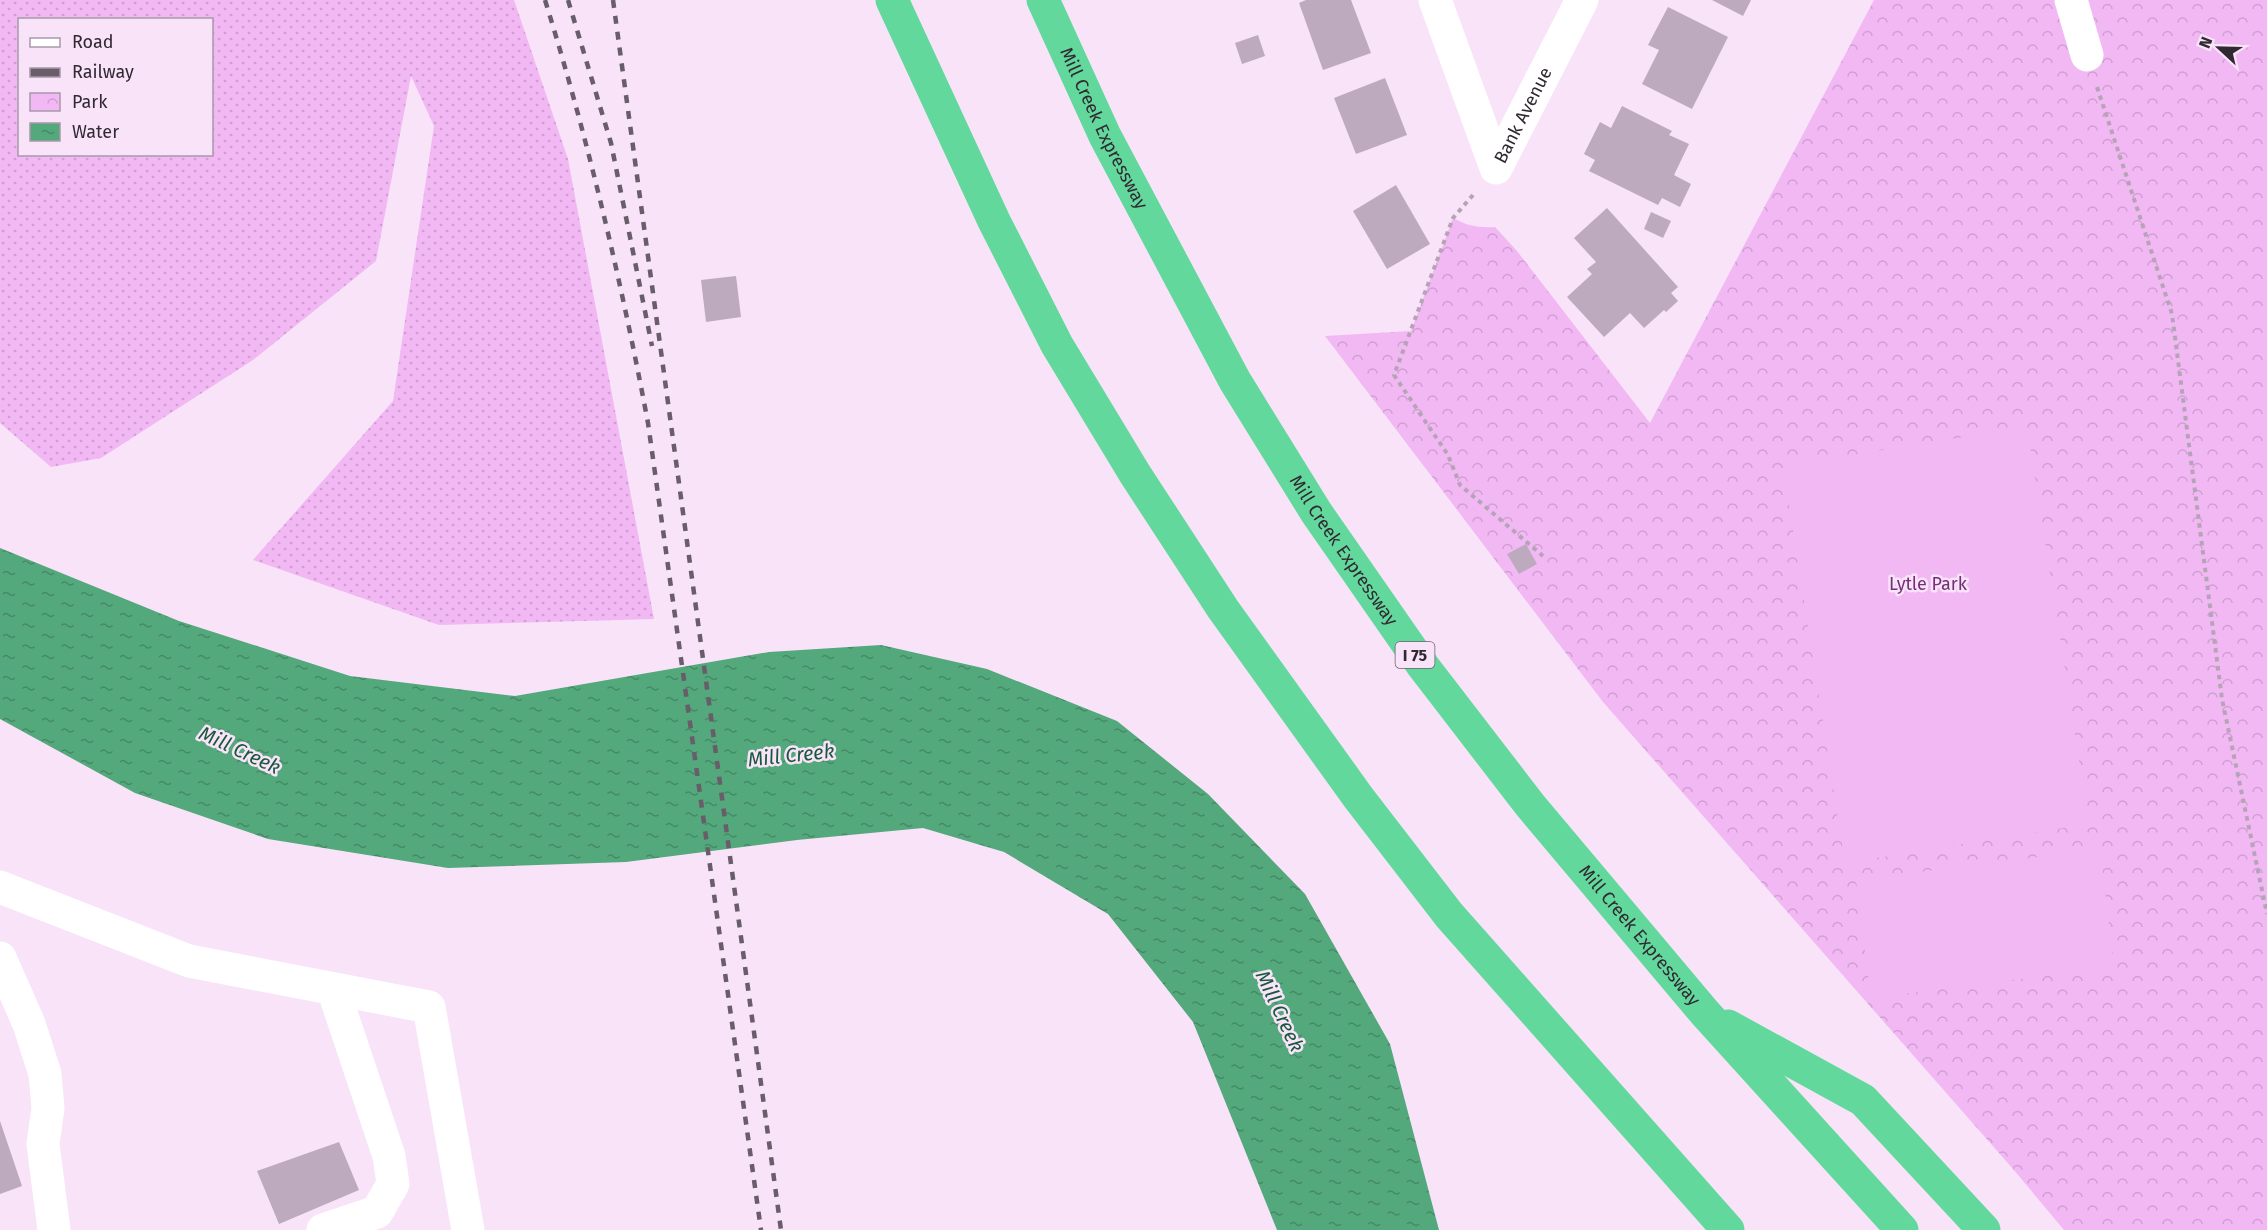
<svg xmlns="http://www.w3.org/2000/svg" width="2267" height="1230" viewBox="0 0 2267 1230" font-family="'Fira Sans',sans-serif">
<defs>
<pattern id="grass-dots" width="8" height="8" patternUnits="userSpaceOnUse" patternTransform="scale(1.5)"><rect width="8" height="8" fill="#f2b8f4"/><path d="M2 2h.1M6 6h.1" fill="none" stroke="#d09ed2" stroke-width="1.8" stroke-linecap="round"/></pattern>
<pattern id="park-crowns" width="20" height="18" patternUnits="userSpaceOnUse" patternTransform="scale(1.5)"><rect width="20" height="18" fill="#f2b8f4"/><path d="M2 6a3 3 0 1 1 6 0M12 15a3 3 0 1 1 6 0" fill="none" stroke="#d09ed2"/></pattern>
<pattern id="water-ripples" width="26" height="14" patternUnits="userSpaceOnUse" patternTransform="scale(1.5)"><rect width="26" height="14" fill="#53a87c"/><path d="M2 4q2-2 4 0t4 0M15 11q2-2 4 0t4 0" fill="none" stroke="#458966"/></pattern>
</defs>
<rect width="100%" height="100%" fill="#f8e3f8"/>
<path fill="url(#grass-dots)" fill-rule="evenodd" d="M0,0H514L568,159L654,619L439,625L253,560L393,401L434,126L411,76L376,261L253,360L101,458L51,467L0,423ZM20,20H212V154H20Z"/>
<path fill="url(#park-crowns)" d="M1874,0H2267V1230H2064L2013,1169L1603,702L1325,336L1411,331L1453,218C1468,226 1478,228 1495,227L1517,251L1650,423Z"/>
<g fill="#f2b8f4">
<path d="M2027,427L2089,824L1845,863L1783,466Z"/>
<path d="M2100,849L2114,967L1871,998L1856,880Z"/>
</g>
<path fill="url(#water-ripples)" d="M0,548L179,621L350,676L515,696L769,652L881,645L987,669L1117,721L1208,794L1305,894L1390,1044L1439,1230H1277L1193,1022L1108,914L1004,852L923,828L797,840L626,862L448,868L268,839L135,793L0,719Z"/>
<g fill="#bdaabe">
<path d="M1306,0H1351L1371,53L1323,70L1299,3Z"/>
<path d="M1712,0H1751L1743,16Z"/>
<path d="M1668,7L1728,37L1692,109L1642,84L1659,50L1648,45Z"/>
<path d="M1258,35L1265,56L1242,64L1235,43Z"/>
<path d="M1385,78L1407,135L1356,154L1334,98Z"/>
<path d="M1622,106L1672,131L1669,135L1689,144L1674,175L1691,184L1680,207L1662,198L1658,205L1589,171L1595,160L1584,154L1600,122L1611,128Z"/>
<path d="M1396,185L1430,244L1387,269L1353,211Z"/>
<path d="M1607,208L1678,287L1671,293L1678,301L1666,312L1664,310L1644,328L1630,313L1604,337L1567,297L1592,274L1587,269L1596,262L1574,238Z"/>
<path d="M1651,212L1671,221L1663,238L1644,229Z"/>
<path d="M736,276L741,317L706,322L701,280Z"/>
<path d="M1526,544L1537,564L1519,574L1507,554Z"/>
<path d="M0,1121L22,1186L0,1194Z"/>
<path d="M339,1142L359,1190L279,1224L257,1171Z"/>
</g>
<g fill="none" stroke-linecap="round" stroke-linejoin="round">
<g stroke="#b5a4b5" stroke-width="4" stroke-dasharray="4.5 4.5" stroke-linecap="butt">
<path d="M2097,87L2172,314L2222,699L2267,914"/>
<path d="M1473,195L1453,218L1394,375L1448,455L1460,485L1543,556"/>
</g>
<g stroke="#fff" stroke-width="33">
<path id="s1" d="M1435,0L1496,168L1582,0"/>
<path d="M2071,0L2087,55"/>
<path d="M0,887L189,961L429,1007L468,1230"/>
<path d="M0,958L29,1024L45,1074L48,1108L43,1144L54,1230"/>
<path d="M323,1230L377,1212L393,1184L389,1156L333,989"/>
</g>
<g stroke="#62d89d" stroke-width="33">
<path d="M892,0L994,221L1057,345L1135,474L1223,609L1358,797L1449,915L1728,1230"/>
<path id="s2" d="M1043,0L1105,136L1235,381L1316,512L1423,666L1530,805L1705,1013L1902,1230"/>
<path d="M1728,1026L1863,1100L1984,1230"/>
</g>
<g stroke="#685d68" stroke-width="4.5" stroke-dasharray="8 8" stroke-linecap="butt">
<path d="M545,0C588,139 621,280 648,423L761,1230"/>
<path d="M568,0L611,143L652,346"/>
<path d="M613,0L781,1230"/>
</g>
</g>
<g text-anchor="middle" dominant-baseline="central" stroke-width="5" stroke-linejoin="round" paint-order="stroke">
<rect fill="#f8e3f8" stroke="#6d616d" stroke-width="1.5" x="1395.5" y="642" width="39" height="26" rx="4.5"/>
<g font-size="16" font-weight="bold" fill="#312931">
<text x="1415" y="655">I 75</text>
</g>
<g font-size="18" fill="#312931" stroke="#f8e3f8">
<text stroke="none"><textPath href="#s1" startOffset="238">Bank Avenue</textPath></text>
<text stroke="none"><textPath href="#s2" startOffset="142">Mill Creek Expressway</textPath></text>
<text stroke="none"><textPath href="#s2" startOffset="628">Mill Creek Expressway</textPath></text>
<text stroke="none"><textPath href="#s2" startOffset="1114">Mill Creek Expressway</textPath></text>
</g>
<g font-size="18" fill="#742f78" stroke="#f8e3f8">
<text x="1928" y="584">Lytle Park</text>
</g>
<g font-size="20" font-style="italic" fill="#18593b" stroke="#f8e3f8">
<text transform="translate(240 750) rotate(25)">Mill Creek</text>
<text transform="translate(791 755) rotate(-6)">Mill Creek</text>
<text transform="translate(1280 1011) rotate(65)">Mill Creek</text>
</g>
</g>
<rect x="18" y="18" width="195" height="138" fill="#f8e3f8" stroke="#a899a8" stroke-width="1.5"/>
<rect x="30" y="38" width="30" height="9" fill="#ffffff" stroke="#a899a8" stroke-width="1.5"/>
<text x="72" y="48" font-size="18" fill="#312931">Road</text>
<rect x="30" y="68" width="30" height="9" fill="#685d68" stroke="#a899a8" stroke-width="1.5"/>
<text x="72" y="78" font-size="18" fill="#312931">Railway</text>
<rect x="30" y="93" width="30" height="18" fill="url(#park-crowns)" stroke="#a899a8" stroke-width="1.5"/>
<text x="72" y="108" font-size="18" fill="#312931">Park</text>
<rect x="30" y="123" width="30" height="18" fill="url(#water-ripples)" stroke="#a899a8" stroke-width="1.5"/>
<text x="72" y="138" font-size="18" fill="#312931">Water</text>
<g transform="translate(2219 48) rotate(292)" stroke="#f8e3f8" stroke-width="4.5" paint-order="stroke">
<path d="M0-4.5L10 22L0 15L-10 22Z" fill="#312931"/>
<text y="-9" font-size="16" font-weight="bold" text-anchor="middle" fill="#312931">N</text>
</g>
</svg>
